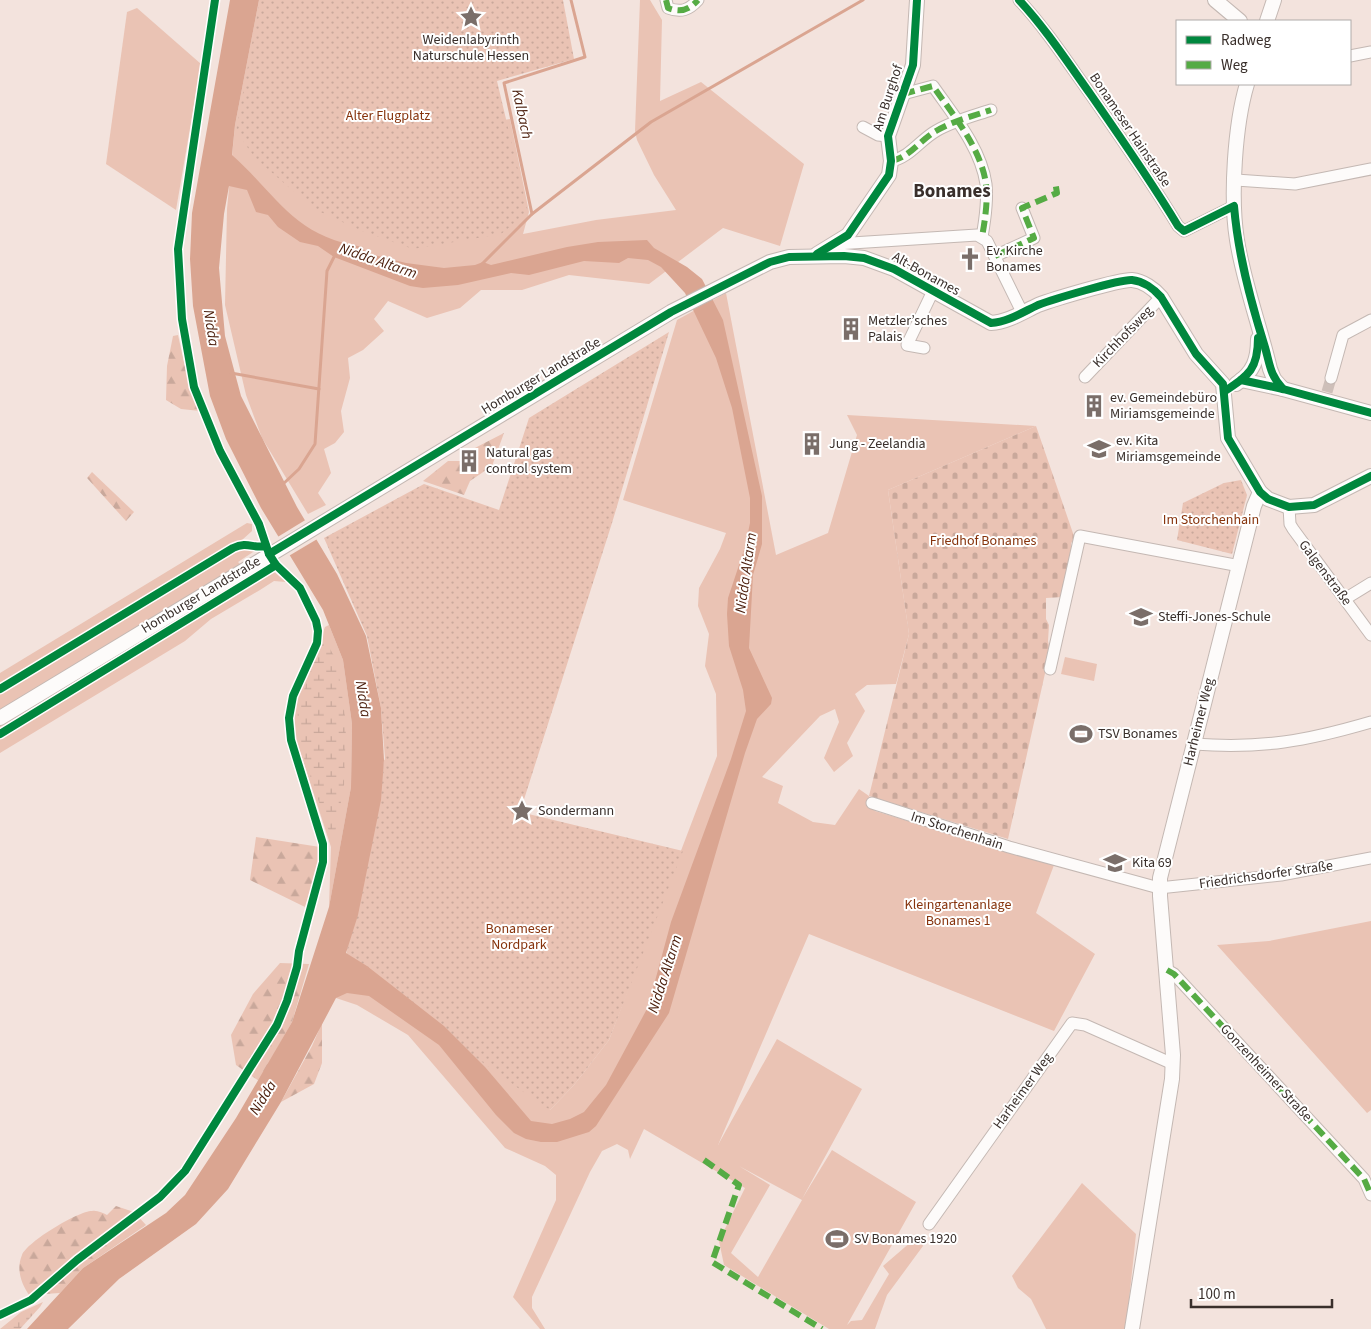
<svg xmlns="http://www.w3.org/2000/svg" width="1371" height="1329" viewBox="0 0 1371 1329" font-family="'Source Sans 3',sans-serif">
<defs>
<pattern id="forest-firs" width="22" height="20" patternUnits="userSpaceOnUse" patternTransform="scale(1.25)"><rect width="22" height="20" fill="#eac3b4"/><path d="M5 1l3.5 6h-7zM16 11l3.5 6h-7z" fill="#c9a89b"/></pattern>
<pattern id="wetland-marsh" width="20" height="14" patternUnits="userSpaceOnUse" patternTransform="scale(1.25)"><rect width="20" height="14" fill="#eac3b4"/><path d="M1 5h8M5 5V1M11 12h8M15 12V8" fill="none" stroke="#c9a89b"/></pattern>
<pattern id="cemetery-stones" width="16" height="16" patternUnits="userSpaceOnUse" patternTransform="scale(1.25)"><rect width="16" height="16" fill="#eac3b4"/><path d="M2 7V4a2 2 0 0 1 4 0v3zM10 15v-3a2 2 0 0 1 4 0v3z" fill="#c9a89b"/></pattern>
<pattern id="park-dots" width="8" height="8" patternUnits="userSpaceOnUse" patternTransform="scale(1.25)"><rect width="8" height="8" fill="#eac3b4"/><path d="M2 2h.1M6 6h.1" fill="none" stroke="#c9a89b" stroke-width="1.8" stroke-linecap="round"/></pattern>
</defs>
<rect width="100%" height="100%" fill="#f3e3dd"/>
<g fill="#eac3b4" fill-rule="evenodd">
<path d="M259,0H426L453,128L510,119L529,212L523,234L596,220L676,210L654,175L637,140L635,131L640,0H650L662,20L660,101L701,82L804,164L780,246L723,228L649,284L569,275L522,290H481L460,308L427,318L388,301L374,319L384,331L363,350L348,358L350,378L341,411L344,432L335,443L324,449L331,473L318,493L326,505L308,514L262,438L246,395L225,305L227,209L235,125Z"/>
<path d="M137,8L201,64L176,210L106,164L127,12Z"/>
<path d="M726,293L776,555L828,533L857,435L847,415L1036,426L888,490L909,634L896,684L867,685L855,694L865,711L847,743L853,756L834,772L824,758L839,722L835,709L820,716L762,777L783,786L778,803L813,822L835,825L859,789L869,796L875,811L1054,865L1036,913L1095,954L1054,1031L809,934L718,1145L777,1039L862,1089L802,1199L832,1150L916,1202L847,1325L851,1321L862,1320L889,1274L883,1266L919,1235L923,1246L887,1295L875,1329H829L724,1265L719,1241L745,1188L644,1129L630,1159L628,1150L617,1144L602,1151L590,1172L532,1297V1308L545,1329H540L513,1297L556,1200V1175L545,1166L505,1148L408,1035L357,1005L336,998C354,919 377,842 384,760L397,763L550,1110L574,1085L609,1040L717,756L716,694L705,666L709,634L698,606L699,588L720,549L726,533L623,500L677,320ZM739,1166L802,1200L758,1277L731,1253L770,1185Z"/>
<path d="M247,523L252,524V531L242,540L246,547L256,550L238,562L240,564L0,710V673Z"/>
<path d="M267,560L272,570L286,582L274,581L260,590L211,619L185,641L0,753V726Z"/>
<path d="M329,625L343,660L352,724L351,787L329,907L331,847L295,736L294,713L299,692L325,627Z"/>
<path d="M1065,657L1097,664L1094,681L1061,674Z"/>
<path d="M1371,921V1110L1367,1113L1217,945L1269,941Z"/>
<path d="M1082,1183L1136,1234L1126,1329H1046L1031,1299L1018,1288L1012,1276Z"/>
</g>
<g fill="url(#forest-firs)">
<path d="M178,335L189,385L200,411L181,409L166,400L167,366L173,336Z"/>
<path d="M504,433L492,466L470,481L464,495L423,481L448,461H460L465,468L477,460L471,450Z"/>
<path d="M92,472L134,512L126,521L87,478Z"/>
<path d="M256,837L320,847V862L305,907L250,880Z"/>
<path d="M280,963L309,964L292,1022L259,1081L236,1065L231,1035L253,994Z"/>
<path d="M322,1023V1063L314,1084L281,1102L312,1046Z"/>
<path d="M116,1206L134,1212L146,1225L83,1268L60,1293L29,1295C21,1283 16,1269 22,1255C27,1242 78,1211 92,1211C97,1210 103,1213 107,1215Z"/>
</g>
<g fill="url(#wetland-marsh)">
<path d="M323,637L337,661L346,723L344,786L333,843L301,749L297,709Z"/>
<path d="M43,1302L40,1307L20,1329H0L21,1312Z"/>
</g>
<path fill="url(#cemetery-stones)" d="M1036,426L1075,539L1071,543L1072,553L1063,597L1046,598V619L1049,625L1048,641L1050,651L1008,839L869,796L909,634L888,490Z"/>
<g fill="url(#park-dots)">
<path d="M260,0H563L574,59L497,81L528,212L501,234L413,249L362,231L314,209L255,158L236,131Z"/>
<path d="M669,332L612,523L520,812L683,851L609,1040L574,1085L550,1110C478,1062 410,1008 347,950L385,758L381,708L367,636L324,538L424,484L499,510L529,418Z"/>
<path d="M1241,480L1247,495L1232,554L1177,540L1183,503L1224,483Z"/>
</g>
<path fill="#daa591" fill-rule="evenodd" d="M230,0H259L235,125L232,155C279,197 293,236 363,247L366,253L406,263L444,268L475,265L483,262L491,265L567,247L598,242L647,240L654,248L687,267L702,279L723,320L762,496V544L753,575L749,648L772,698L771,704L757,719L745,753L669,1013L596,1126L589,1132L557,1142H541L526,1139L514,1133L496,1115L439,1045L369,996L347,993L336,998L281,1102L228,1189L196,1224L119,1279L68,1329H27L83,1268L166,1213L185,1195L236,1118L292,1022L329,907L351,787L352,724L343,660L323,610L261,508L226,439L210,396L193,306L190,259L192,213ZM229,186L247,190L256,212L268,215L278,227L300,242L318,246L334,257L410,286L423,288L458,285L511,273L529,275L584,261L619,263L628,258L648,260L661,267L685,293L716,358L732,408L750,498V523L745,547L728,598L727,614L729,646L743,690L746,711L731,759L671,922L648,1007L606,1085L584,1112L570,1119L552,1124L531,1121L485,1067L444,1026L367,966L346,953L358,915L381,800L384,760L381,708L366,636L337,574L297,507L241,396L225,336L219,268L224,214Z"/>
<path fill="#f3e3dd" d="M307,519L319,538L287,557L276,538Z"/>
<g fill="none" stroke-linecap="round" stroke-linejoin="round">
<g stroke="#daa591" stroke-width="3">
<path d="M532,214L651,122L863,0"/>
<path d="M482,264L532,214L504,83L585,57L571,0"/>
<path d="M231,373L319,389"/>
<path d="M282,485L299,469L315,444L327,271L336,253"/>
</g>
<path stroke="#cebfb9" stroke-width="11" stroke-dasharray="11 5.5" stroke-linecap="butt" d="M1327,392L1331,378"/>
<defs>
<g id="minor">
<path d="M666,0L668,8C681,13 689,10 698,0"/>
<path d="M1019,0C1046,29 1068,63 1091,95C1121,138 1151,181 1178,226L1184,231L1234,206"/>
<path d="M1350,56L1371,52"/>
<path d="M903,94L933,86C953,115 981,148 986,184C988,201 985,220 982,237"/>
<path d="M863,127L878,135L888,136"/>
<path d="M891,161C909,158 920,140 936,131C953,121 973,116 991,110"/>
<path d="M1236,180L1295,184L1371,169"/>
<path d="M836,244L977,235L987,241L1022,312"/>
<path d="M995,256L1034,238L1022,208"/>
<path d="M924,348L907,345L933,291"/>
<path d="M1085,377L1161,297"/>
<path d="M1331,378L1343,335L1371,320"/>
<path d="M1289,507L1290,524L1293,529L1371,635"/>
<path d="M1345,599L1371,583"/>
<path d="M1050,669L1080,536L1240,566"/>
<path d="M1194,744C1262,749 1306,741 1371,722"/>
<path d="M872,803L1009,847L1159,888L1281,875L1371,858"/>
<path d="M1167,970L1174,974L1364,1179L1371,1195"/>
<path d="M929,1224L1072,1023L1085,1025L1173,1064"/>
</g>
<g id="tertiary">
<path d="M1215,0L1240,21"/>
<path d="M1267,21L1274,0"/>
<path d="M1247,84C1235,124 1230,197 1237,240C1244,284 1260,326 1270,369L1274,379L1283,389"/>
<path d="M817,254L848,235L889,175L891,161L888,136L913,65L917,0"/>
<path d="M1241,380L1283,389L1371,413"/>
<path d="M1236,384C1254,372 1258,359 1258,339"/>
<path d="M0,718L671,312L770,262L789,257L844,256L864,258L894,269L991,323C1008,322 1023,312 1038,305C1051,300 1120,279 1132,280C1143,281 1154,289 1161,297L1196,354L1223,384L1228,438L1260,492L1268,499L1289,507L1314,505L1371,476"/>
<path d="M1132,1329L1172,1079L1173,1055L1160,896V878L1254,506L1260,492"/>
</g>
</defs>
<use href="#minor" stroke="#c4b8b3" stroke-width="13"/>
<use href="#tertiary" stroke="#c4b8b3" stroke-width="16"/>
<use href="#minor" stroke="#fdfbfa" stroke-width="11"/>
<use href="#tertiary" stroke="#fdfbfa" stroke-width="14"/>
<g stroke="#55ab44" stroke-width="6" stroke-dasharray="12 6" stroke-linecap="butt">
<path d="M666,0L668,8C681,13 689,10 698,0"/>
<path d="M903,94L933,86C953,115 981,148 986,184C988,201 985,220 982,237"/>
<path d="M891,161C909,158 920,140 936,131C953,121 973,116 991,110"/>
<path d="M995,256L1034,238L1022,208L1057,193L1055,181"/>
<path d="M1167,970L1174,974L1364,1179L1371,1195"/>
<path d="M704,1160L739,1185L712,1262L822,1329"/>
</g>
<defs>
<g id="cycleway">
<path d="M1019,0C1046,29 1068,63 1091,95C1121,138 1151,181 1178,226L1184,231L1234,206C1238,254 1250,299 1264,344C1270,363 1269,374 1283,389"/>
<path d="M817,254L848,235L889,175L891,161L888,136L913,65L917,0"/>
<path d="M1241,380L1283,389L1371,413"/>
<path d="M1225,391C1249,375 1258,369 1258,338"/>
<path d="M269,554L671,312L770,262L789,257L844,256L864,258L894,269L991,323C1008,322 1023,312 1038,305C1051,300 1120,279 1132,280C1143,281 1154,289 1161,297L1196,354L1223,384L1228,438L1260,492L1268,499L1289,507L1314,505L1371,476"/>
<path d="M0,689L233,548C248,541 253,549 266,546"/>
<path d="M0,734L276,565"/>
<path d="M0,1315L31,1300L77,1260L160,1197L185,1171L277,1025L287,1001L297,967L299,951L323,862V844L291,740L289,718L293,696L317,643L318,631L316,621L300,588L276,565L269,554L259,524L220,451L194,387L182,319L178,249L215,0"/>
</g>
</defs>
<use href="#cycleway" stroke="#fff" stroke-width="11"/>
<use href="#cycleway" stroke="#00873e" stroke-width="8"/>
</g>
<defs>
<symbol id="sight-bare" viewBox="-9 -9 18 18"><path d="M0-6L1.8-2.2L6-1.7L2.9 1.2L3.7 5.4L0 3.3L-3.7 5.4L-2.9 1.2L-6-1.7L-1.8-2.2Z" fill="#7a6e69" stroke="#fff" stroke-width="2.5" paint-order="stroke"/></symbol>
<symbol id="church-bare" viewBox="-9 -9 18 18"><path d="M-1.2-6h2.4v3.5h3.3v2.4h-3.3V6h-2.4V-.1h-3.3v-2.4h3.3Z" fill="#7a6e69" stroke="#fff" stroke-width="2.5" paint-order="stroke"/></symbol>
<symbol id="building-bare" viewBox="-9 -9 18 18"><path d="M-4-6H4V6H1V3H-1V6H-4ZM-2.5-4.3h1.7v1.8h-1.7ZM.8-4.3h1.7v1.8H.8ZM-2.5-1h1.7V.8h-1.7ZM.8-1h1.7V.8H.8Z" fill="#7a6e69" stroke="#fff" stroke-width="2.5" paint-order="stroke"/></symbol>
<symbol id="school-bare" viewBox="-9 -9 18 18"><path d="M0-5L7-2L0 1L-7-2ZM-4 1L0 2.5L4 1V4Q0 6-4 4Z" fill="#7a6e69" stroke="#fff" stroke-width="2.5" paint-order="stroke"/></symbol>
<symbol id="stadium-bare" viewBox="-9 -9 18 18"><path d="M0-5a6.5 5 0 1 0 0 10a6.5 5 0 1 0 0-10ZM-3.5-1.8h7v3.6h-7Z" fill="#7a6e69" stroke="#fff" stroke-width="2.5" paint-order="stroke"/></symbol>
</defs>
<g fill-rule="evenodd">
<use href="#sight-bare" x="455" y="1" width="32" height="32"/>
<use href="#church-bare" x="954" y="243" width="32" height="32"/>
<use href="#building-bare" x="835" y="313" width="32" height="32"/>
<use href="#building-bare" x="1078" y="390" width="32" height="32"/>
<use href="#building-bare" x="796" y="428" width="32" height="32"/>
<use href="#school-bare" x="1083" y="433" width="32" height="32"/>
<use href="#building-bare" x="453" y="445" width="32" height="32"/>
<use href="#school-bare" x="1125" y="601" width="32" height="32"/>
<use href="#stadium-bare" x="1065" y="718" width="32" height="32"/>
<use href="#sight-bare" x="506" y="795" width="32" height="32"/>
<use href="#school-bare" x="1099" y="847" width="32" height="32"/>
<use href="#stadium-bare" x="821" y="1223" width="32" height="32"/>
</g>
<g text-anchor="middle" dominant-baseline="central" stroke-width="4" stroke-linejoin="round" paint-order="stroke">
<g font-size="14" fill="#392f2b" stroke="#fff" text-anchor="start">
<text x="471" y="40" text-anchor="middle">Weidenlabyrinth<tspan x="471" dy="16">Naturschule Hessen</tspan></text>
<text x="986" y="251">Ev. Kirche<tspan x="986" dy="16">Bonames</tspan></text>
<text x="868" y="321">Metzler’sches<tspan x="868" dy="16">Palais</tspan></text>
<text x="1110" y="398">ev. Gemeindebüro<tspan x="1110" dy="16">Miriamsgemeinde</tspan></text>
<text x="1116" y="441">ev. Kita<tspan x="1116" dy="16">Miriamsgemeinde</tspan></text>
<text x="829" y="444">Jung - Zeelandia</text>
<text x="486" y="453">Natural gas<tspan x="486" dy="16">control system</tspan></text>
<text x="1158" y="617">Steffi-Jones-Schule</text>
<text x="1098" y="734">TSV Bonames</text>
<text x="538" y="811">Sondermann</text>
<text x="1132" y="863">Kita 69</text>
<text x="854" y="1239">SV Bonames 1920</text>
</g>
<g font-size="14" fill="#392f2b" stroke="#fff">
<text transform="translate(888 98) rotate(-72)">Am Burghof</text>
<text transform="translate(1130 130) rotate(56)">Bonameser Hainstraße</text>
<text transform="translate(926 274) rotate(29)">Alt-Bonames</text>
<text transform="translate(1123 337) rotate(-46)">Kirchhofsweg</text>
<text transform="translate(541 376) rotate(-31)">Homburger Landstraße</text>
<text transform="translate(1325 573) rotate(53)">Galgenstraße</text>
<text transform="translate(201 595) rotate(-31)">Homburger Landstraße</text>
<text transform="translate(1199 722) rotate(-76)">Harheimer Weg</text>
<text transform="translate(957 831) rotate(18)">Im Storchenhain</text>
<text transform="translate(1266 875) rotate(-8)">Friedrichsdorfer Straße</text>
<text transform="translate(1266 1073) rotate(47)">Gonzenheimer Straße</text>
<text transform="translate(1023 1091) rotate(-54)">Harheimer Weg</text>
</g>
<g font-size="14" fill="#86330c" stroke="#fff">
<text x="388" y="116">Alter Flugplatz</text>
<text x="1211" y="520">Im Storchenhain</text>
<text x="983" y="541">Friedhof Bonames</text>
<text x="958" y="905">Kleingartenanlage<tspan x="958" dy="16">Bonames 1</tspan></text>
<text x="519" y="929">Bonameser<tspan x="519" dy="16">Nordpark</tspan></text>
</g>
<g font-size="15" font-style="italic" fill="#4d200e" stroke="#fff">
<text transform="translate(522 114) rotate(78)">Kalbach</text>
<text transform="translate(378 261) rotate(19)">Nidda Altarm</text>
<text transform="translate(211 328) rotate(81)">Nidda</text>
<text transform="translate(746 573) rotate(-82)">Nidda Altarm</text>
<text transform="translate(363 699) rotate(81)">Nidda</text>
<text transform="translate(665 974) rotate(-72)">Nidda Altarm</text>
<text transform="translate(263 1098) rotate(-58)">Nidda</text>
</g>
<g font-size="19" font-weight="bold" fill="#392f2b" stroke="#fff">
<text x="952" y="191">Bonames</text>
</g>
</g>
<rect x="1176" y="20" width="175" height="65" fill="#ffffff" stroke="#b0acaa"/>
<rect x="1186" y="36" width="25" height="8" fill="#00873e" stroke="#b0acaa"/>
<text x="1221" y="45" font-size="15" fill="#392f2b">Radweg</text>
<rect x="1186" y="61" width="25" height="8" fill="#55ab44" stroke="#b0acaa"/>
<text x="1221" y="70" font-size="15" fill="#392f2b">Weg</text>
<path d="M1191 1299v8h141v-8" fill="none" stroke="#392f2b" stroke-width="2.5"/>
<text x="1198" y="1299" font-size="15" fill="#392f2b" stroke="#ffffff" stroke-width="4" paint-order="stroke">100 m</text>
</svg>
